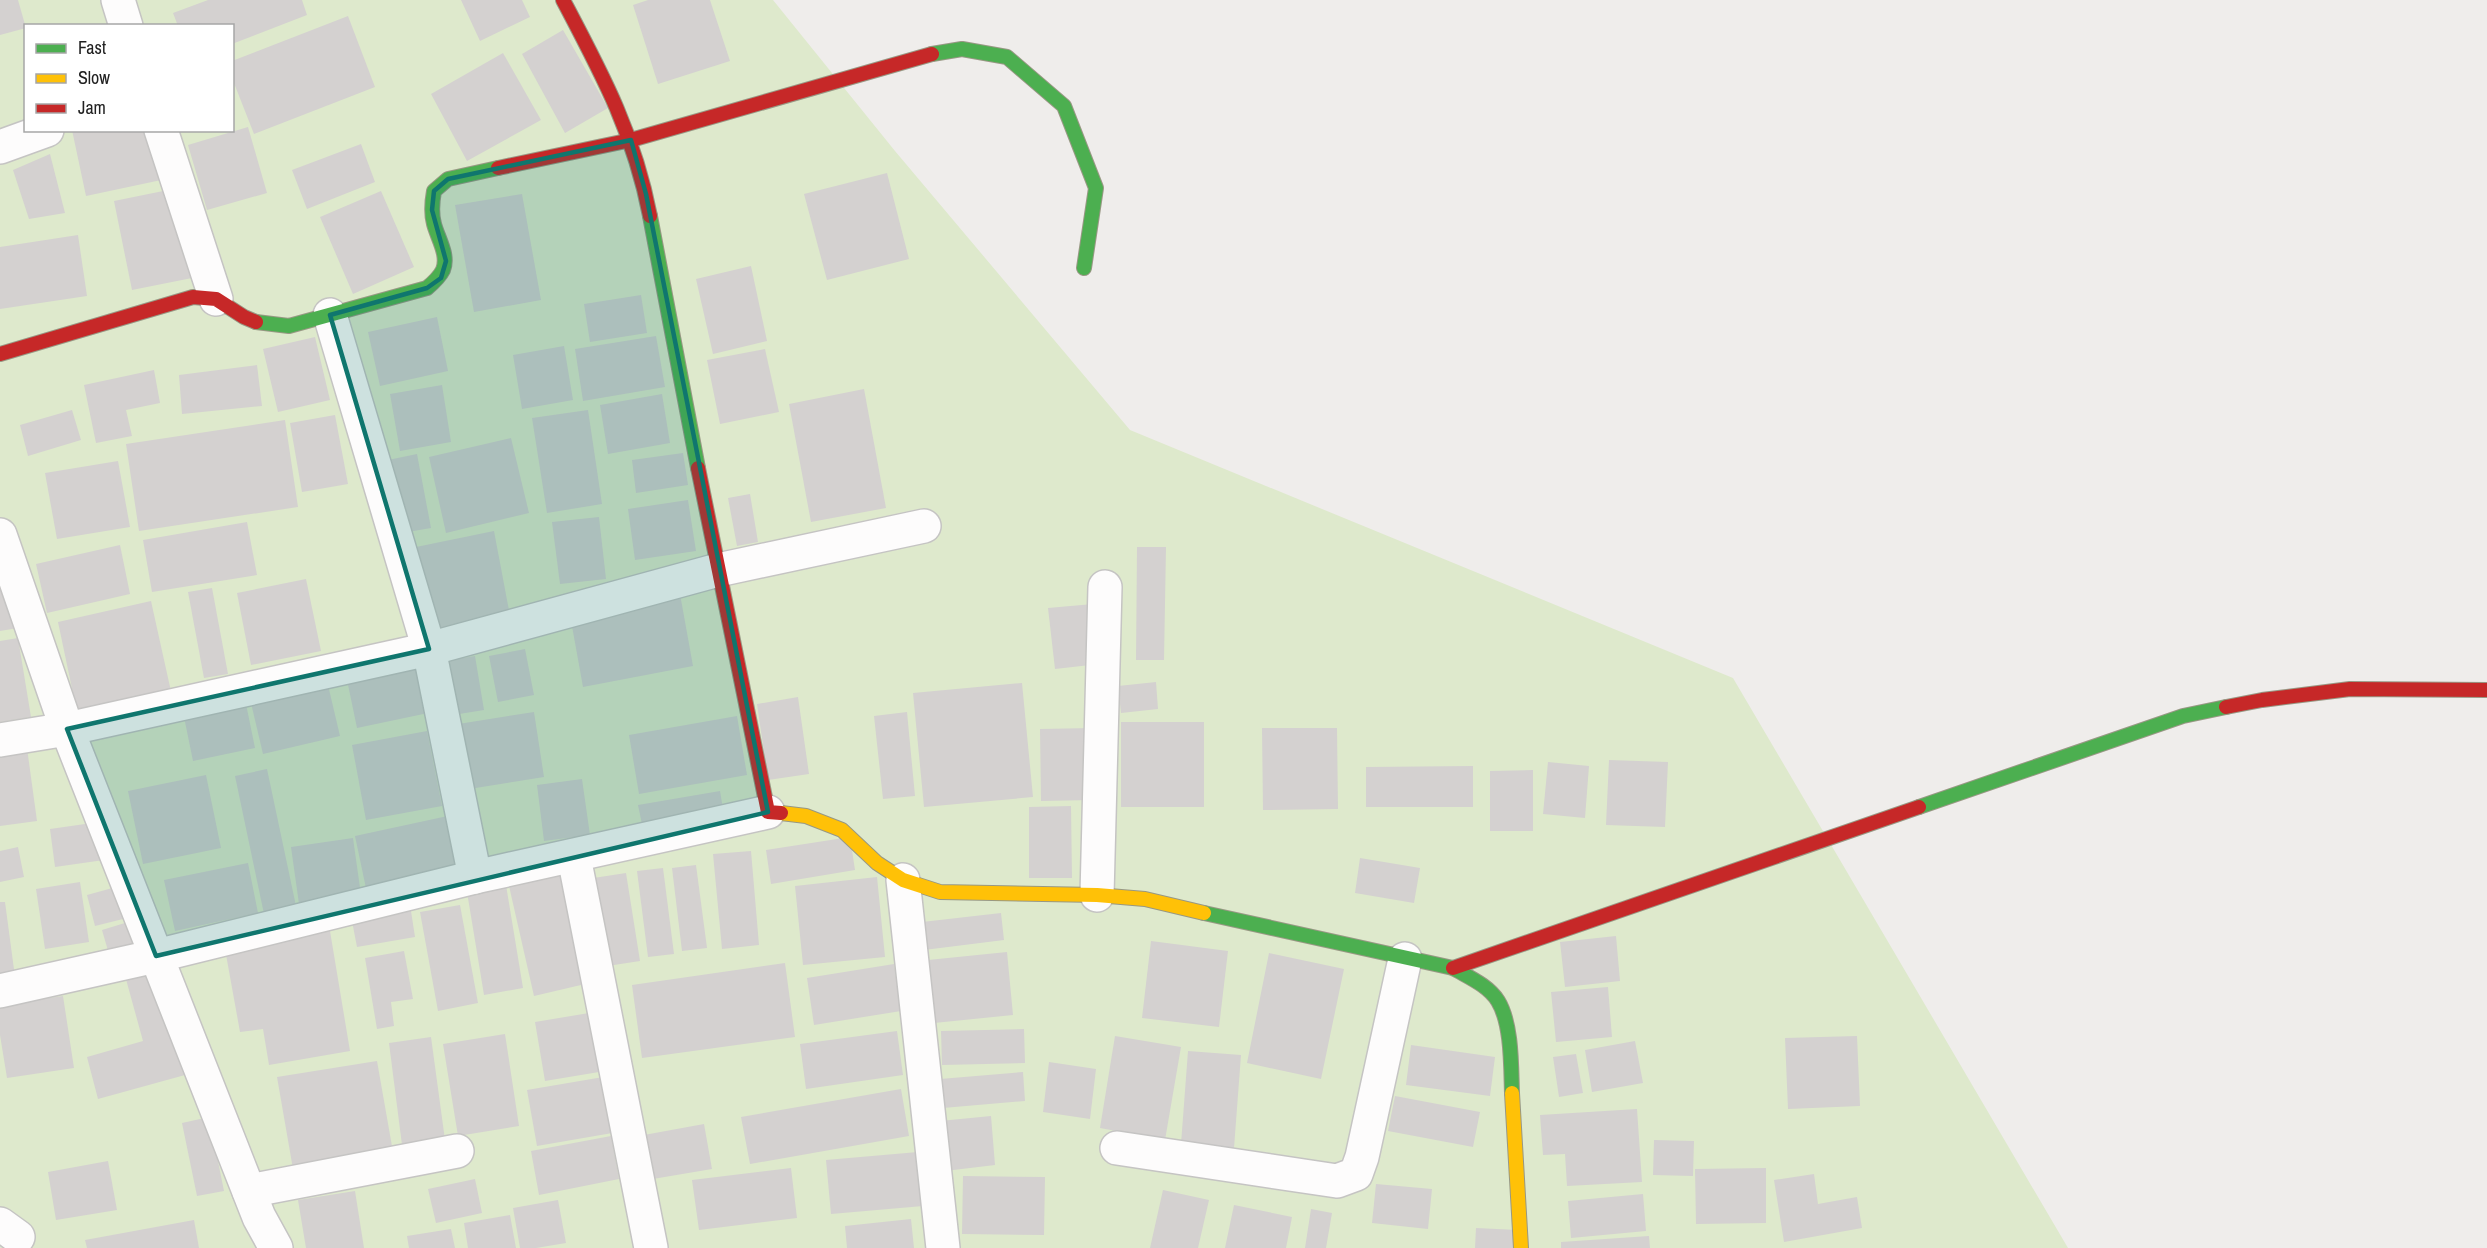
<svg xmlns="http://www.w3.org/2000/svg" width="2487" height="1248" viewBox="0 0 2487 1248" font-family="'Archivo Narrow',sans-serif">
<rect width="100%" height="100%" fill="#efedeb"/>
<path fill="#dee9cc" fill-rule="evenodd" d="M0,0H773L895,151L1130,430L1733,678L2068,1248H0ZM26,26H232V130H26Z"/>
<g fill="#d4d1d0">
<path d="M0,0H18L26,28L0,35Z"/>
<path d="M208,0H302L307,15L232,44V26H178L173,13Z"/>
<path d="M461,0H522L530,17L480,41Z"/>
<path d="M648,0H710L730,61L658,84L633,5Z"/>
<path d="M348,16L375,87L254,134L232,78V61Z"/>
<path d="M563,30L608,108L565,133L522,54Z"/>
<path d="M503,53L541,120L467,161L431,94Z"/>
<path d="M248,127L267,193L207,210L188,145Z"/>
<path d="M72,130H156L166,179L86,196Z"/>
<path d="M361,144L375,182L307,209L292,170Z"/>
<path d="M50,154L65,213L29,219L13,170Z"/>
<path d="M887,173L909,259L827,280L804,194Z"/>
<path d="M178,188L197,277L132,290L114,201Z"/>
<path d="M381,191L414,267L353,294L320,217Z"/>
<path d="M522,194L541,300L474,312L455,205Z"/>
<path d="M78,235L87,296L0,309V247Z"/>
<path d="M751,266L767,341L713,354L696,279Z"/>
<path d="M641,295L647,333L590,342L584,304Z"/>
<path d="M437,317L448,371L380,386L368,332Z"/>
<path d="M656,336L665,387L583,401L575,349Z"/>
<path d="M315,337L330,400L278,412L263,349Z"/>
<path d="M564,346L573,400L522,409L513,355Z"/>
<path d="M765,349L779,412L720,424L707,360Z"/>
<path d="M257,365L262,406L182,414L179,375Z"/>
<path d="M154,370L160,403L126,410L132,436L96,443L84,385Z"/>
<path d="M442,385L451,442L400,451L390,394Z"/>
<path d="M864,389L886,508L811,522L789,404Z"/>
<path d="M662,394L670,443L608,454L600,405Z"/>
<path d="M72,410L81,440L28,456L20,425Z"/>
<path d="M588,410L602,504L547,513L532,418Z"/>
<path d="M335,415L348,484L302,492L290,423Z"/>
<path d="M285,420L298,507L139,531L126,444Z"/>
<path d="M511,438L529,513L446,533L429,457Z"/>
<path d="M683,453L688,485L636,493L632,460Z"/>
<path d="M417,454L431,528L402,533L388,460Z"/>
<path d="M118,461L130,527L57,539L45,473Z"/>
<path d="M750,494L758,542L737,546L728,498Z"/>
<path d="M688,500L696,551L635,560L628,509Z"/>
<path d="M599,517L606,579L560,584L552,522Z"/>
<path d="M247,522L257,575L152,592L143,540Z"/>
<path d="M494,531L511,621L433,636L416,547Z"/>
<path d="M120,545L130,594L47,613L36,564Z"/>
<path d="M1137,547H1166L1164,660H1136Z"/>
<path d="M306,579L321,651L251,665L237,593Z"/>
<path d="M0,584L18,628L0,631Z"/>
<path d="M212,588L228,674L204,678L188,592Z"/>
<path d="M680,594L693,666L583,687L570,615Z"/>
<path d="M151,601L172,696L78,717L58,622Z"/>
<path d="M1093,604L1099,664L1055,669L1048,608Z"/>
<path d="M18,638L31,717L0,722V641Z"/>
<path d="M525,649L534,695L498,702L489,656Z"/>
<path d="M475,656L484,710L453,715L444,661Z"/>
<path d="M421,659L433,712L357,728L346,675Z"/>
<path d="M1156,682L1158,709L1121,713L1118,686Z"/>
<path d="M1022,683L1033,797L924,807L913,693Z"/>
<path d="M328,685L340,736L263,754L251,703Z"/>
<path d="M798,697L809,774L768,780L757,704Z"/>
<path d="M245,699L255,748L193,761L183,712Z"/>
<path d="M534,712L544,777L463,790L452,725Z"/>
<path d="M907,712L915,796L883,799L874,716Z"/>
<path d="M737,716L747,775L639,794L629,735Z"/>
<rect x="1121" y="722" width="83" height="85"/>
<path d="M1092,728L1093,800L1041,801L1040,729Z"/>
<path d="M1262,728H1337L1338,809L1263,810Z"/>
<path d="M427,731L442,806L366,820L352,745Z"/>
<path d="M27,748L37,821L0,826V751Z"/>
<path d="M1609,760L1668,762L1665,827L1606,825Z"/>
<path d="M1548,762L1589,766L1585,818L1543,814Z"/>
<path d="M1473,766V807H1366V767Z"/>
<path d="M267,769L296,906L264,914L235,776Z"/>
<path d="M1533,770V831H1490V771Z"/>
<path d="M206,775L221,848L143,864L128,791Z"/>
<path d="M582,779L590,835L544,841L537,785Z"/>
<path d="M720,791L724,815L643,829L638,805Z"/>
<path d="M1071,806L1072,878H1029V807Z"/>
<path d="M457,814L468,871L367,893L355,836Z"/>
<path d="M99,822L104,860L55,867L50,829Z"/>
<path d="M850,837L855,870L771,884L766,850Z"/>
<path d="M353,838L361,895L299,904L291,847Z"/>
<path d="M18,847L24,877L0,882V851Z"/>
<path d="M751,851L759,945L722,949L713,854Z"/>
<path d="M1360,858L1420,868L1414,903L1355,893Z"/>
<path d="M248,863L258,913L175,931L164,880Z"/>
<path d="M571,863L598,981L534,996L507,877Z"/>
<path d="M696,865L707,948L682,951L672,868Z"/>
<path d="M663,868L674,954L648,957L637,871Z"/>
<path d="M626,873L640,961L601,967L587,879Z"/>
<path d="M877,877L885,957L803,965L795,886Z"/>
<path d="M80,882L89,942L45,949L36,889Z"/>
<path d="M127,884L135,916L95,926L87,895Z"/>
<path d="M506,885L523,988L484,995L467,892Z"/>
<path d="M0,902H5L15,977L0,979Z"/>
<path d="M460,905L478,1003L438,1011L420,912Z"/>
<path d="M411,911L415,937L357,947L352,921Z"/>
<path d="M1001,913L1004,940L924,950L922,922Z"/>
<path d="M138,919L147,950L111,961L102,930Z"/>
<path d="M330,931L350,1051L269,1065L263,1029L240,1032L225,949Z"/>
<path d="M1616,936L1620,981L1565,987L1560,942Z"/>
<path d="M1151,941L1228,951L1219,1027L1142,1018Z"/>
<path d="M404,951L413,999L391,1002L394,1026L377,1029L365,958Z"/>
<path d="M1007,952L1013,1015L934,1023L928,960Z"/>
<path d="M1269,953L1344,969L1321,1079L1247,1063Z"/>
<path d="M785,963L795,1037L642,1058L632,985Z"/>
<path d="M155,964L185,1075L98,1099L87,1057L143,1041L124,972Z"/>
<path d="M894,964L901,1011L814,1025L807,978Z"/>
<path d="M1608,987L1612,1037L1556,1042L1551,992Z"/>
<path d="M63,996L74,1068L7,1078L0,1035V1005Z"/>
<path d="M601,1011L611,1070L545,1081L535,1022Z"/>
<path d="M1024,1029L1025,1063L942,1065L941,1031Z"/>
<path d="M897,1031L903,1075L806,1089L800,1044Z"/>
<path d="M505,1034L519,1126L458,1136L443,1044Z"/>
<path d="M1115,1036L1181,1047L1165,1140L1100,1128Z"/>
<path d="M1857,1036L1860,1106L1788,1109L1785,1038Z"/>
<path d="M431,1037L445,1140L402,1145L389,1043Z"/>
<path d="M1635,1041L1643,1083L1592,1092L1585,1050Z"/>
<path d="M1411,1045L1495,1057L1490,1096L1406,1085Z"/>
<path d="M1188,1051L1241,1055L1234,1148L1181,1144Z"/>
<path d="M1576,1054L1583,1093L1559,1097L1553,1057Z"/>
<path d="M377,1061L393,1152L293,1169L277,1077Z"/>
<path d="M1049,1062L1096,1069L1090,1119L1043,1112Z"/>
<path d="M1023,1072L1025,1101L943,1108L940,1079Z"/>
<path d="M615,1075L624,1131L537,1146L527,1090Z"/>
<path d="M901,1089L909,1136L750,1164L741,1117Z"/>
<path d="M1395,1096L1480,1112L1473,1147L1388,1131Z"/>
<path d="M1637,1109L1642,1182L1567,1186L1565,1154L1543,1155L1540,1115Z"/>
<path d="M991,1116L995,1165L945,1171L940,1121Z"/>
<path d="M209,1117L224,1191L197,1196L182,1123Z"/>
<path d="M704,1124L712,1169L641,1181L633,1137Z"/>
<path d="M611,1136L619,1179L539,1195L531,1151Z"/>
<path d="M1654,1140L1694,1141L1693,1176L1653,1175Z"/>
<path d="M918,1152L923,1206L831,1214L826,1160Z"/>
<path d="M108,1161L117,1210L56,1220L48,1172Z"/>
<path d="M791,1168L797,1218L699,1230L692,1180Z"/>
<path d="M1766,1168V1223L1696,1224L1695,1169Z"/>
<path d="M1814,1174L1818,1204L1857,1197L1862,1228L1784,1242L1774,1180Z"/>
<path d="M963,1176L1045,1177L1044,1235L962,1234Z"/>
<path d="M475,1179L482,1213L436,1223L428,1189Z"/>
<path d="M1376,1184L1432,1189L1428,1229L1372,1223Z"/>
<path d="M1163,1190L1209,1200L1198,1248H1150Z"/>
<path d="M355,1191L364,1248H306L298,1200Z"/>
<path d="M1643,1194L1646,1231L1571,1238L1568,1201Z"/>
<path d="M558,1200L566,1243L536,1248H520L513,1208Z"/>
<path d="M1234,1205L1292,1217L1286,1248H1225Z"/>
<path d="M1311,1209L1332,1213L1326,1248H1305Z"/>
<path d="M510,1215L516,1248H468L464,1223Z"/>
<path d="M911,1219L914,1248H847L845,1226Z"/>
<path d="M194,1220L199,1248H87L85,1240Z"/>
<path d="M1476,1228L1518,1230V1248H1475Z"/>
<path d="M451,1229L455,1248H409L407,1236Z"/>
<path d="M1649,1236L1650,1248H1561V1242Z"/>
</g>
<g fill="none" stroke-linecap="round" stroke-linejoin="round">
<defs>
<g id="street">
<path d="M118,0L126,26"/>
<path d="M161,130L216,299"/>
<path d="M0,147L47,130"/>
<path d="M330,315L429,649L475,877"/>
<path d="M0,535L67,729L259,1217L276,1248"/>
<path d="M0,740L67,729L429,649L718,570L924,526"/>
<path d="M574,857L651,1248"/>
<path d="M903,880L943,1248"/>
<path d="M1097,895L1105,587"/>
<path d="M0,991L156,956L475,877L768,812"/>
<path d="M1117,1148L1337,1181L1356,1174L1362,1157L1405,959"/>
<path d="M249,1191L457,1151"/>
<path d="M0,1224L18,1237"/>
</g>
<g id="fast">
<path d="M932,54L962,49L1007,57L1064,106L1096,188L1084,268"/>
<path d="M650,216L698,468"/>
<path d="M256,322L289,326L427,288C433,283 439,278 443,270C449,255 438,239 434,224C431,213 432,202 434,191L448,179L498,168"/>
<path d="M1919,807L2183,716L2226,707"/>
<path d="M1204,913L1453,968C1468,977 1488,985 1498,1001C1512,1024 1511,1066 1512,1093"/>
</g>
<g id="slow">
<path d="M781,813L806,816L842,830L877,863L903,880L940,892L1097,895L1145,899L1204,913"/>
<path d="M1512,1093L1521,1248"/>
</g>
<g id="jam">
<path d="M563,0C602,74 634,133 650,216"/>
<path d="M498,168L631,140L932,54"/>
<path d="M0,354L193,297L216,299L244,317L256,322"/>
<path d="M698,468L768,812L781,813"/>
<path d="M2226,707L2262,700L2350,689L2487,690"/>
<path d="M1453,968L1919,807"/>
</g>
</defs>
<use href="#street" stroke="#c5c4c3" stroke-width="36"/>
<use href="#fast" stroke="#989884" stroke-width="16"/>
<use href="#slow" stroke="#989884" stroke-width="16"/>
<use href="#jam" stroke="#989884" stroke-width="16"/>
<use href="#street" stroke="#fdfcfc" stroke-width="33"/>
<use href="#fast" stroke="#4caf50" stroke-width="14"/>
<use href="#slow" stroke="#ffc107" stroke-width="14"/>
<use href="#jam" stroke="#c62828" stroke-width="14"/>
</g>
<path fill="#0f766e" fill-opacity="0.2" stroke="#0f766e" stroke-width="4.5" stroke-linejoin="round" d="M631,140L646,194L768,812L156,956L67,729L429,649L330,315L427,288L441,278L446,261L432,210L434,191L448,179Z"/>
<rect x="24" y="24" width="210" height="108" fill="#ffffff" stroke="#a6a6a6" stroke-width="1.5"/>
<rect x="36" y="44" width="30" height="9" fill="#4caf50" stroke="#a6a6a6" stroke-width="1.5"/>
<text x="78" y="54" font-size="18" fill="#212121">Fast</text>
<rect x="36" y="74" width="30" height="9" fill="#ffc107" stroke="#a6a6a6" stroke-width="1.5"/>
<text x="78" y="84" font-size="18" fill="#212121">Slow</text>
<rect x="36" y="104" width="30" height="9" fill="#c62828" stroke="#a6a6a6" stroke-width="1.5"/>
<text x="78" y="114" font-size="18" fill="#212121">Jam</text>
</svg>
